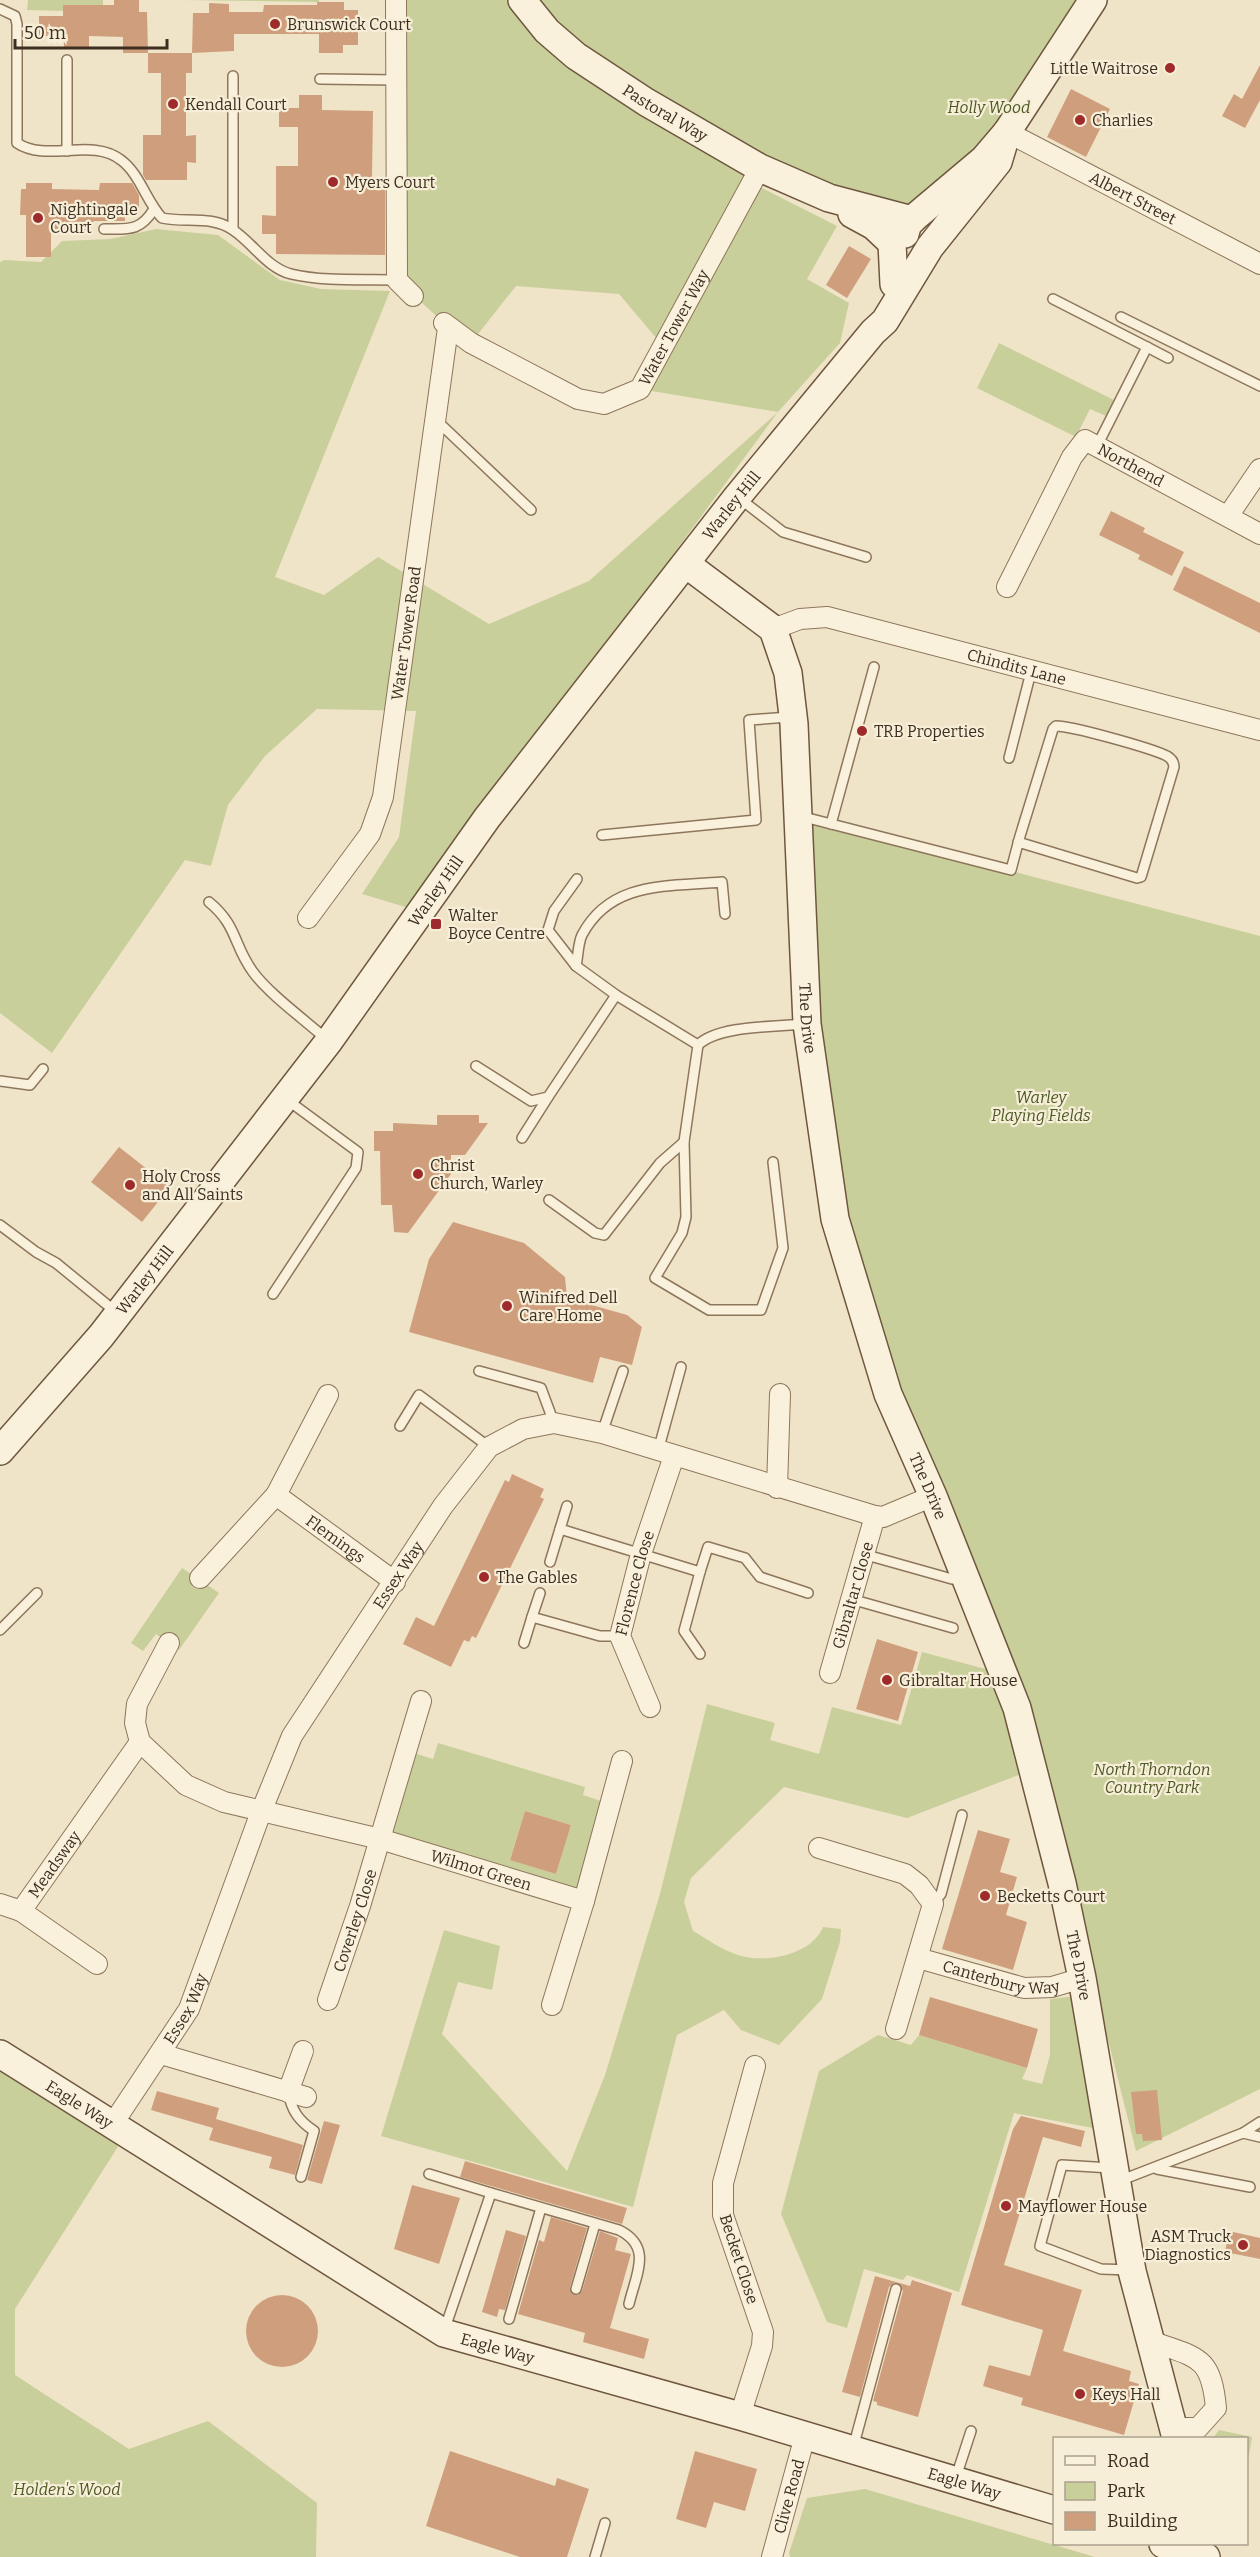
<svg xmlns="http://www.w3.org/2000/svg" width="1260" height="2557" viewBox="0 0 1260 2557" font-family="Bitter,serif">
<rect width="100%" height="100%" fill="#f0e4c8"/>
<g fill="#c9cf9b" fill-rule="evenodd">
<path d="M28,0H103V12L27,10Z"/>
<path d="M182,0H319V2Z"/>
<path d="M396,0H1093L1007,132L894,216L761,168L752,183L837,226L807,279L849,303L840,343L778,412L412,909L362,894L399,837L416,711L317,709L265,756L228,805L211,866L185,860L52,1053L0,1013V262L4,260L41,262L62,241L111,239L156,229L218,235L280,280L321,289L390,291L275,577L324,595L378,557L489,624L589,581L778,412L640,389L663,346L619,294L516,286L471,343L444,323L397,280Z"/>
<path d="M999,343L1114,400L1106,416L1090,409L1076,437L977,388Z"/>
<path d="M797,815L1260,936V2089L1136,2151L1024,1706L1034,1769L907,1818L784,1787L691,1878L684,1902L693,1931C707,1939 722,1950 738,1955C765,1964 812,1955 823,1927L841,1929L840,1942L822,1999L779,2045L741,2030L724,2010L677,2035L633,2207L381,2136L444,1930L500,1946L492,1990L458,1982L442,2034L567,2171L605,2075L660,1894L707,1704L775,1723L770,1740L819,1754L832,1707L901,1725L922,1652L1004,1674L835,1219Z"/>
<path d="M182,1568L219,1593L179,1650L156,1634L143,1651L131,1643Z"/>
<path d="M438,1743L585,1787L583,1795L604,1802L581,1892L389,1834L414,1753L433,1759ZM525,1811L571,1825L556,1874L510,1859Z"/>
<path d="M1085,1995L1109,2131L1014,2113L959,2292L907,2275L903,2280L864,2269L847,2328L827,2322L781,2214L819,2071L878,2035L911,2045L919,2035L1027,2068L1022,2079L1042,2084L1050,2055V1999Z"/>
<path d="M0,2054L126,2134L15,2309V2375L129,2449L208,2421L317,2503L316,2557H0Z"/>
<path d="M1219,2430L1252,2437L1247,2466L1246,2438H1213Z"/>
<path d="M865,2489L1095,2557H790L789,2553L807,2498Z"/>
</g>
<g fill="#cf9f7d">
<path d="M114,0H139V12H147L148,53H123V37L89,36V47H64V36H39V16H63V5H114Z"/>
<path d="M317,2H344V10H358V45H343V53H319V34H234V51L192,53L193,13H209V3L229,4V12H263L264,5H317Z"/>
<path d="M148,53H192V73H186V136L196,135V163L187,162V180H146L143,175V135H161V73H148Z"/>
<path d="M1260,65V100L1245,128L1222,116L1234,94L1242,99Z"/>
<path d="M1071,89L1110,109L1086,157L1047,137Z"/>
<path d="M299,95H322V110L373,111L372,178L385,179V255L276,254V234H262V215L276,216V166H298V127H279V108H299Z"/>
<path d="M26,183H52V189L99,190L100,183H132L139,195V214H125V221H94L83,234L76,229H51V257H26V215H20L21,189H26Z"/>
<path d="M849,246L871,259L847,298L826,285Z"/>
<path d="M1111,511L1145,528L1143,532L1184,552L1172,576L1138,559L1140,555L1099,535Z"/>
<path d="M1184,566L1260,603V633L1173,590Z"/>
<path d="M437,1115H479V1123H488L465,1155H451V1174L408,1233L394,1232L392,1205H381L380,1151H374V1131H393V1123L437,1125Z"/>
<path d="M119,1147L170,1187L142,1222L91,1182Z"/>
<path d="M453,1222L524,1243L565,1277L567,1298L627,1315L642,1327L632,1365L600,1357L593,1383L409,1332L429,1259Z"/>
<path d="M512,1474L544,1489L540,1497L544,1499L476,1638L472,1636L469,1642L464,1640L451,1667L403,1644L416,1617L434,1626L505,1480L509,1482Z"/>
<path d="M877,1639L918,1652L898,1721L856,1709Z"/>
<path d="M525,1811L571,1825L556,1874L510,1860Z"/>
<path d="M978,1830L1010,1839L1000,1872L1017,1877L1006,1915L1027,1922L1013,1970L942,1949Z"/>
<path d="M930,1997L1038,2029L1027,2068L919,2035Z"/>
<path d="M1157,2090L1162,2140L1143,2141L1142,2134H1136L1131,2092Z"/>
<path d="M157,2091L219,2108L216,2119L303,2145L295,2175L269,2168L272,2157L209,2140L213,2128L151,2110Z"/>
<path d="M1021,2116L1085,2131L1081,2147L1043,2137L1004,2265L1082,2290L1063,2351L1131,2371L1129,2381L1139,2384L1124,2435L1021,2405L1023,2398L983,2386L989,2365L1030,2376L1043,2330L961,2305L1013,2129Z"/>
<path d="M324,2121L340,2125L322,2184L307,2180Z"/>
<path d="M465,2161L627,2208L622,2224L460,2177Z"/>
<path d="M412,2185L460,2198L439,2264L394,2249Z"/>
<path d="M551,2217L587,2228L570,2287L574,2295H578L582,2291L600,2231L618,2238L615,2250L631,2254L610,2328L649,2339L644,2359L583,2342L585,2333L518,2314L539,2240L544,2242Z"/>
<path d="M506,2230L526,2236L505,2310L499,2309L497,2317L482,2312Z"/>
<path d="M1229,2231L1260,2238V2259L1225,2252Z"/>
<path d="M875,2276L910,2286L912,2280L952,2293L918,2417L877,2405V2402L873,2401L903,2291L898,2283H894L889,2287L860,2397L842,2392Z"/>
<circle cx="282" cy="2331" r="36"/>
<path d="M450,2451L555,2486L557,2478L589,2489L567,2557H520L426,2526Z"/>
<path d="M695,2451L757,2469L745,2511L714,2502L706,2528L676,2519Z"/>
</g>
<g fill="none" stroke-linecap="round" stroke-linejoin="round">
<defs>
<g id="lane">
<path d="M0,9L15,16L17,24V143C47,163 92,137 121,160C140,174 146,201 162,218C184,223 213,215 233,230C253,243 267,268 291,274C325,282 363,279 397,280"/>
<path d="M320,79L397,80"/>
<path d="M67,151V60"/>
<path d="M104,229C128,229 140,232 154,209"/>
<path d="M233,229V76"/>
<path d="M1053,299L1147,347L1097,446"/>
<path d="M1121,317L1260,386"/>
<path d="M1147,347L1168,358"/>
<path d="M435,419L531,510"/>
<path d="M739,498L783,532L866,557"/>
<path d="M1009,758L1031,672"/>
<path d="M800,816L1011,870L1020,836L1053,729L1056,726C1072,726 1151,748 1167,756C1172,759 1174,762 1174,767L1141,877L1137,878L1018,842"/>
<path d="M831,824L874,667"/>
<path d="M602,835L756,820L749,720L789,717"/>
<path d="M209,902C238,926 233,945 253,972C269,994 305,1020 326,1039"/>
<path d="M725,914L722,882C669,887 611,880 582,935C578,943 578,957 576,966L616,995L698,1045C718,1025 776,1027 805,1024"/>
<path d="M576,966L548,930L554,911L577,879"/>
<path d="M698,1045L684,1142L686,1217L682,1233L655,1278L709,1310H761L783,1248L773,1162"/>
<path d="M476,1066L531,1101L548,1097L616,995"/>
<path d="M0,1081L30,1085L43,1069"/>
<path d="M522,1138L548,1097"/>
<path d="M549,1200L595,1233L604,1235L660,1163L684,1142"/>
<path d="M0,1225L36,1252L56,1263L116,1312"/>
<path d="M273,1294L356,1168L358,1152L286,1099"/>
<path d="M479,1371L541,1388L554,1423"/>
<path d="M400,1426L419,1395L489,1447"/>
<path d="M602,1433L623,1371"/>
<path d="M658,1451L681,1367"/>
<path d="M567,1506L560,1529L700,1572L708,1547L745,1558L760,1577L808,1593"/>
<path d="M863,1554L952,1579"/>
<path d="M550,1562L560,1529"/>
<path d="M540,1593L532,1617L600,1636H620"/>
<path d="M851,1599L953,1628"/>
<path d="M0,1630L37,1593"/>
<path d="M524,1643L532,1617"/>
<path d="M700,1654L684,1631L700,1572"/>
<path d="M933,1904L941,1894L962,1815"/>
<path d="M288,2092C292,2111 298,2120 314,2131L301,2177"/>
<path d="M1243,2133L1260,2137"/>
<path d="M1111,2168L1062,2165L1040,2246L1101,2269L1130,2270"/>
<path d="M1157,2169L1250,2187"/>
<path d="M429,2174L491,2193"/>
<path d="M1119,2181L1243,2133L1260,2122"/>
<path d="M576,2289L595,2224"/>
<path d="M509,2319L541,2208"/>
<path d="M444,2331L491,2193L619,2230C653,2247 636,2274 629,2304"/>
<path d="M853,2448L896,2289"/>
<path d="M956,2477L971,2431"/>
<path d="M595,2557L605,2523"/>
</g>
<g id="street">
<path d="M396,0L397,280L413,296"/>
<path id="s1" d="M1007,132L1260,264"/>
<path id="s2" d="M444,323L471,343L578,399L604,404L640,389L760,168"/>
<path d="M1228,516L1260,469"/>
<path id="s3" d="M1007,587L1072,457L1085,440L1260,534"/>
<path id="s4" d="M773,629L800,619L827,617L1260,730"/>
<path id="s5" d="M308,918L370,834L383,797L448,328"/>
<path d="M777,1488L780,1394"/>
<path id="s6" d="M276,1495L395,1582"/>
<path d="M200,1578L276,1495L328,1395"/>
<path id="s7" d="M830,1673L875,1516"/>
<path id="s8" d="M650,1707L620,1636L641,1554L674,1456"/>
<path d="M140,1742L135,1723L137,1704L169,1643"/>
<path d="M819,1848L905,1874L919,1885L933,1904L896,2029"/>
<path d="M584,1901L622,1761"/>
<path d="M0,1904L21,1911"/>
<path id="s9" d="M918,1958L1024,1988L1052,1987L1082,1978"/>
<path id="s10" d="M97,1964L21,1911L140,1742L186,1785L224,1802L380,1839L584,1901L552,2005"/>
<path id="s11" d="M328,2000L360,1906L421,1701"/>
<path d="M161,2054L306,2097"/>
<path d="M288,2092L303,2051"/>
<path id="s12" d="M112,2125L189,2009L261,1812L292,1736L443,1506L489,1447L523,1429L554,1423L602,1433L875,1516L883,1517L933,1496"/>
<path d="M1151,2341C1196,2358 1211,2354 1216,2408L1198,2428H1175"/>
<path d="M740,2416L762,2346L763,2332L723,2215V2183L755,2066"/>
<path id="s13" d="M772,2557L805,2436"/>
</g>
<g id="secondary">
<path id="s14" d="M522,0L547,31L576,56L646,102L760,168L829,198L912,220"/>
<path d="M852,214L874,226L892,243L894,284"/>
<path d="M905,234L908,223L984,159L1007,132L1093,0"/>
<path id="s15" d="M686,564L773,629L788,673L794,724L807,1024L835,1219L888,1394L933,1496L1017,1708L1062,1883L1082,1978L1132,2271L1176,2438"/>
<path id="s16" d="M0,1451L101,1336L329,1041L487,818L737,497L873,332L885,321L930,247L998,162L1007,132"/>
<path id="s17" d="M0,2054L444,2333L740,2416L1054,2510"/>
<path d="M1163,2544L1206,2557"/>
</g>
</defs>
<use href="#lane" stroke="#8d765c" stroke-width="12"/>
<use href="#street" stroke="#8d765c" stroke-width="22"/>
<use href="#secondary" stroke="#6f573f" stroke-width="30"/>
<use href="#lane" stroke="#faf1dc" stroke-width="9"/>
<use href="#street" stroke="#faf1dc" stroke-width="20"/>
<use href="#secondary" stroke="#faf1dc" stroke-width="27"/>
</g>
<g fill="#9e2a2b" stroke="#f7eed8" stroke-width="2">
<circle cx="275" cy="24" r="6"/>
<circle cx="1170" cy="68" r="6"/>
<circle cx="173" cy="104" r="6"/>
<circle cx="1080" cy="120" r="6"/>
<circle cx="333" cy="182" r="6"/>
<circle cx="38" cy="218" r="6"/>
<circle cx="862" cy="731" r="6"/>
<rect x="430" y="918" width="12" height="12" rx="3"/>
<circle cx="418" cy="1174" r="6"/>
<circle cx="130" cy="1185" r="6"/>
<circle cx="507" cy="1306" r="6"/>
<circle cx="484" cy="1577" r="6"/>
<circle cx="887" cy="1680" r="6"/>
<circle cx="985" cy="1896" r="6"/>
<circle cx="1006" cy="2206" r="6"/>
<circle cx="1243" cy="2245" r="6"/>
<circle cx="1080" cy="2394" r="6"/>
</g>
<g text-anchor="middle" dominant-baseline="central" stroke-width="4.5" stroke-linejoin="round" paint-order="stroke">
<g font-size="16" fill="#3d2e20" stroke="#f7eed8" text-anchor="start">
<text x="287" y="24">Brunswick Court</text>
<text x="1158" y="68" text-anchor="end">Little Waitrose</text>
<text x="185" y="104">Kendall Court</text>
<text x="1092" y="120">Charlies</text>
<text x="345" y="182">Myers Court</text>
<text x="50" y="209">Nightingale<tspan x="50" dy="18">Court</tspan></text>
<text x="874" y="731">TRB Properties</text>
<text x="448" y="915">Walter<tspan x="448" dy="18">Boyce Centre</tspan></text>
<text x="430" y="1165">Christ<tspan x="430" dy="18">Church, Warley</tspan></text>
<text x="142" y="1176">Holy Cross<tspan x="142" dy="18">and All Saints</tspan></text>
<text x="519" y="1297">Winifred Dell<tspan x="519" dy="18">Care Home</tspan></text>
<text x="496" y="1577">The Gables</text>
<text x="899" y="1680">Gibraltar House</text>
<text x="997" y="1896">Becketts Court</text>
<text x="1018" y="2206">Mayflower House</text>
<text x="1231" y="2236" text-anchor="end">ASM Truck<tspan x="1231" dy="18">Diagnostics</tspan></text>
<text x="1092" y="2394">Keys Hall</text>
</g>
<g font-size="16" font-style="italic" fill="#4d5a26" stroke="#f7eed8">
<text x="989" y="107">Holly Wood</text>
<text x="1041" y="1097">Warley<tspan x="1041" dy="18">Playing Fields</tspan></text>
<text x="1152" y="1769">North Thorndon<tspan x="1152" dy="18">Country Park</tspan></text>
<text x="67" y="2489">Holden's Wood</text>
</g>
<g font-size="16" fill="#3d2e20" stroke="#f7eed8">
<text stroke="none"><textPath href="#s14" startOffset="184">Pastoral Way</textPath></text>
<text stroke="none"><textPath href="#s1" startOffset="142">Albert Street</textPath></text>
<text stroke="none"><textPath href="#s2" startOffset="290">Water Tower Way</textPath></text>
<text stroke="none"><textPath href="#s3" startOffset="219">Northend</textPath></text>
<text stroke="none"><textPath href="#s16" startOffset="1196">Warley Hill</textPath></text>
<text stroke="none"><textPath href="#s5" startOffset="309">Water Tower Road</textPath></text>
<text stroke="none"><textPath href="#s4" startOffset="252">Chindits Lane</textPath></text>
<text stroke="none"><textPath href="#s16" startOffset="710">Warley Hill</textPath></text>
<text stroke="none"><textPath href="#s15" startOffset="501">The Drive</textPath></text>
<text stroke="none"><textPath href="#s16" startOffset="224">Warley Hill</textPath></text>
<text stroke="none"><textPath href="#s15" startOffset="987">The Drive</textPath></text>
<text stroke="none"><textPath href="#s6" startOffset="74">Flemings</textPath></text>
<text stroke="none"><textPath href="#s12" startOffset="624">Essex Way</textPath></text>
<text stroke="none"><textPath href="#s8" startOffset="132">Florence Close</textPath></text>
<text stroke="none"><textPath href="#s7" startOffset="81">Gibraltar Close</textPath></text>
<text stroke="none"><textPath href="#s10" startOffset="150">Meadsway</textPath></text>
<text stroke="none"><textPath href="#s10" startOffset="670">Wilmot Green</textPath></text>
<text stroke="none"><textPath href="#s11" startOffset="84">Coverley Close</textPath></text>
<text stroke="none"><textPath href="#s15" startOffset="1491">The Drive</textPath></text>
<text stroke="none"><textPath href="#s9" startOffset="86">Canterbury Way</textPath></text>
<text stroke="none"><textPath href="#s12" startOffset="138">Essex Way</textPath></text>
<text stroke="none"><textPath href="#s17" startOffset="94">Eagle Way</textPath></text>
<text transform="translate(739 2259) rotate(72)">Becket Close</text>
<text stroke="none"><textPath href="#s17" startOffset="580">Eagle Way</textPath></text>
<text stroke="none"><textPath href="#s17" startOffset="1066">Eagle Way</textPath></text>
<text stroke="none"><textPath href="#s13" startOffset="63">Clive Road</textPath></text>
</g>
</g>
<rect x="1053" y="2437" width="195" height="108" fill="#f7eed8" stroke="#ada18e" stroke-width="1.5"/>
<rect x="1065" y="2456" width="30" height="9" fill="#faf1dc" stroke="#ada18e" stroke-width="1.5"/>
<text x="1107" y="2467" font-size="18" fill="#3d2e20">Road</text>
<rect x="1065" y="2482" width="30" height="18" fill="#c9cf9b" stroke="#ada18e" stroke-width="1.5"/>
<text x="1107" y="2497" font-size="18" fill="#3d2e20">Park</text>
<rect x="1065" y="2512" width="30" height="18" fill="#cf9f7d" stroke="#ada18e" stroke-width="1.5"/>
<text x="1107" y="2527" font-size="18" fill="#3d2e20">Building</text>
<path d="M15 39v9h152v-9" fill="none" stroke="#3d2e20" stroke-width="3"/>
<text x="24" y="39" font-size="18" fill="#3d2e20" stroke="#f7eed8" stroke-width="4.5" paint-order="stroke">50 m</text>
</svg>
